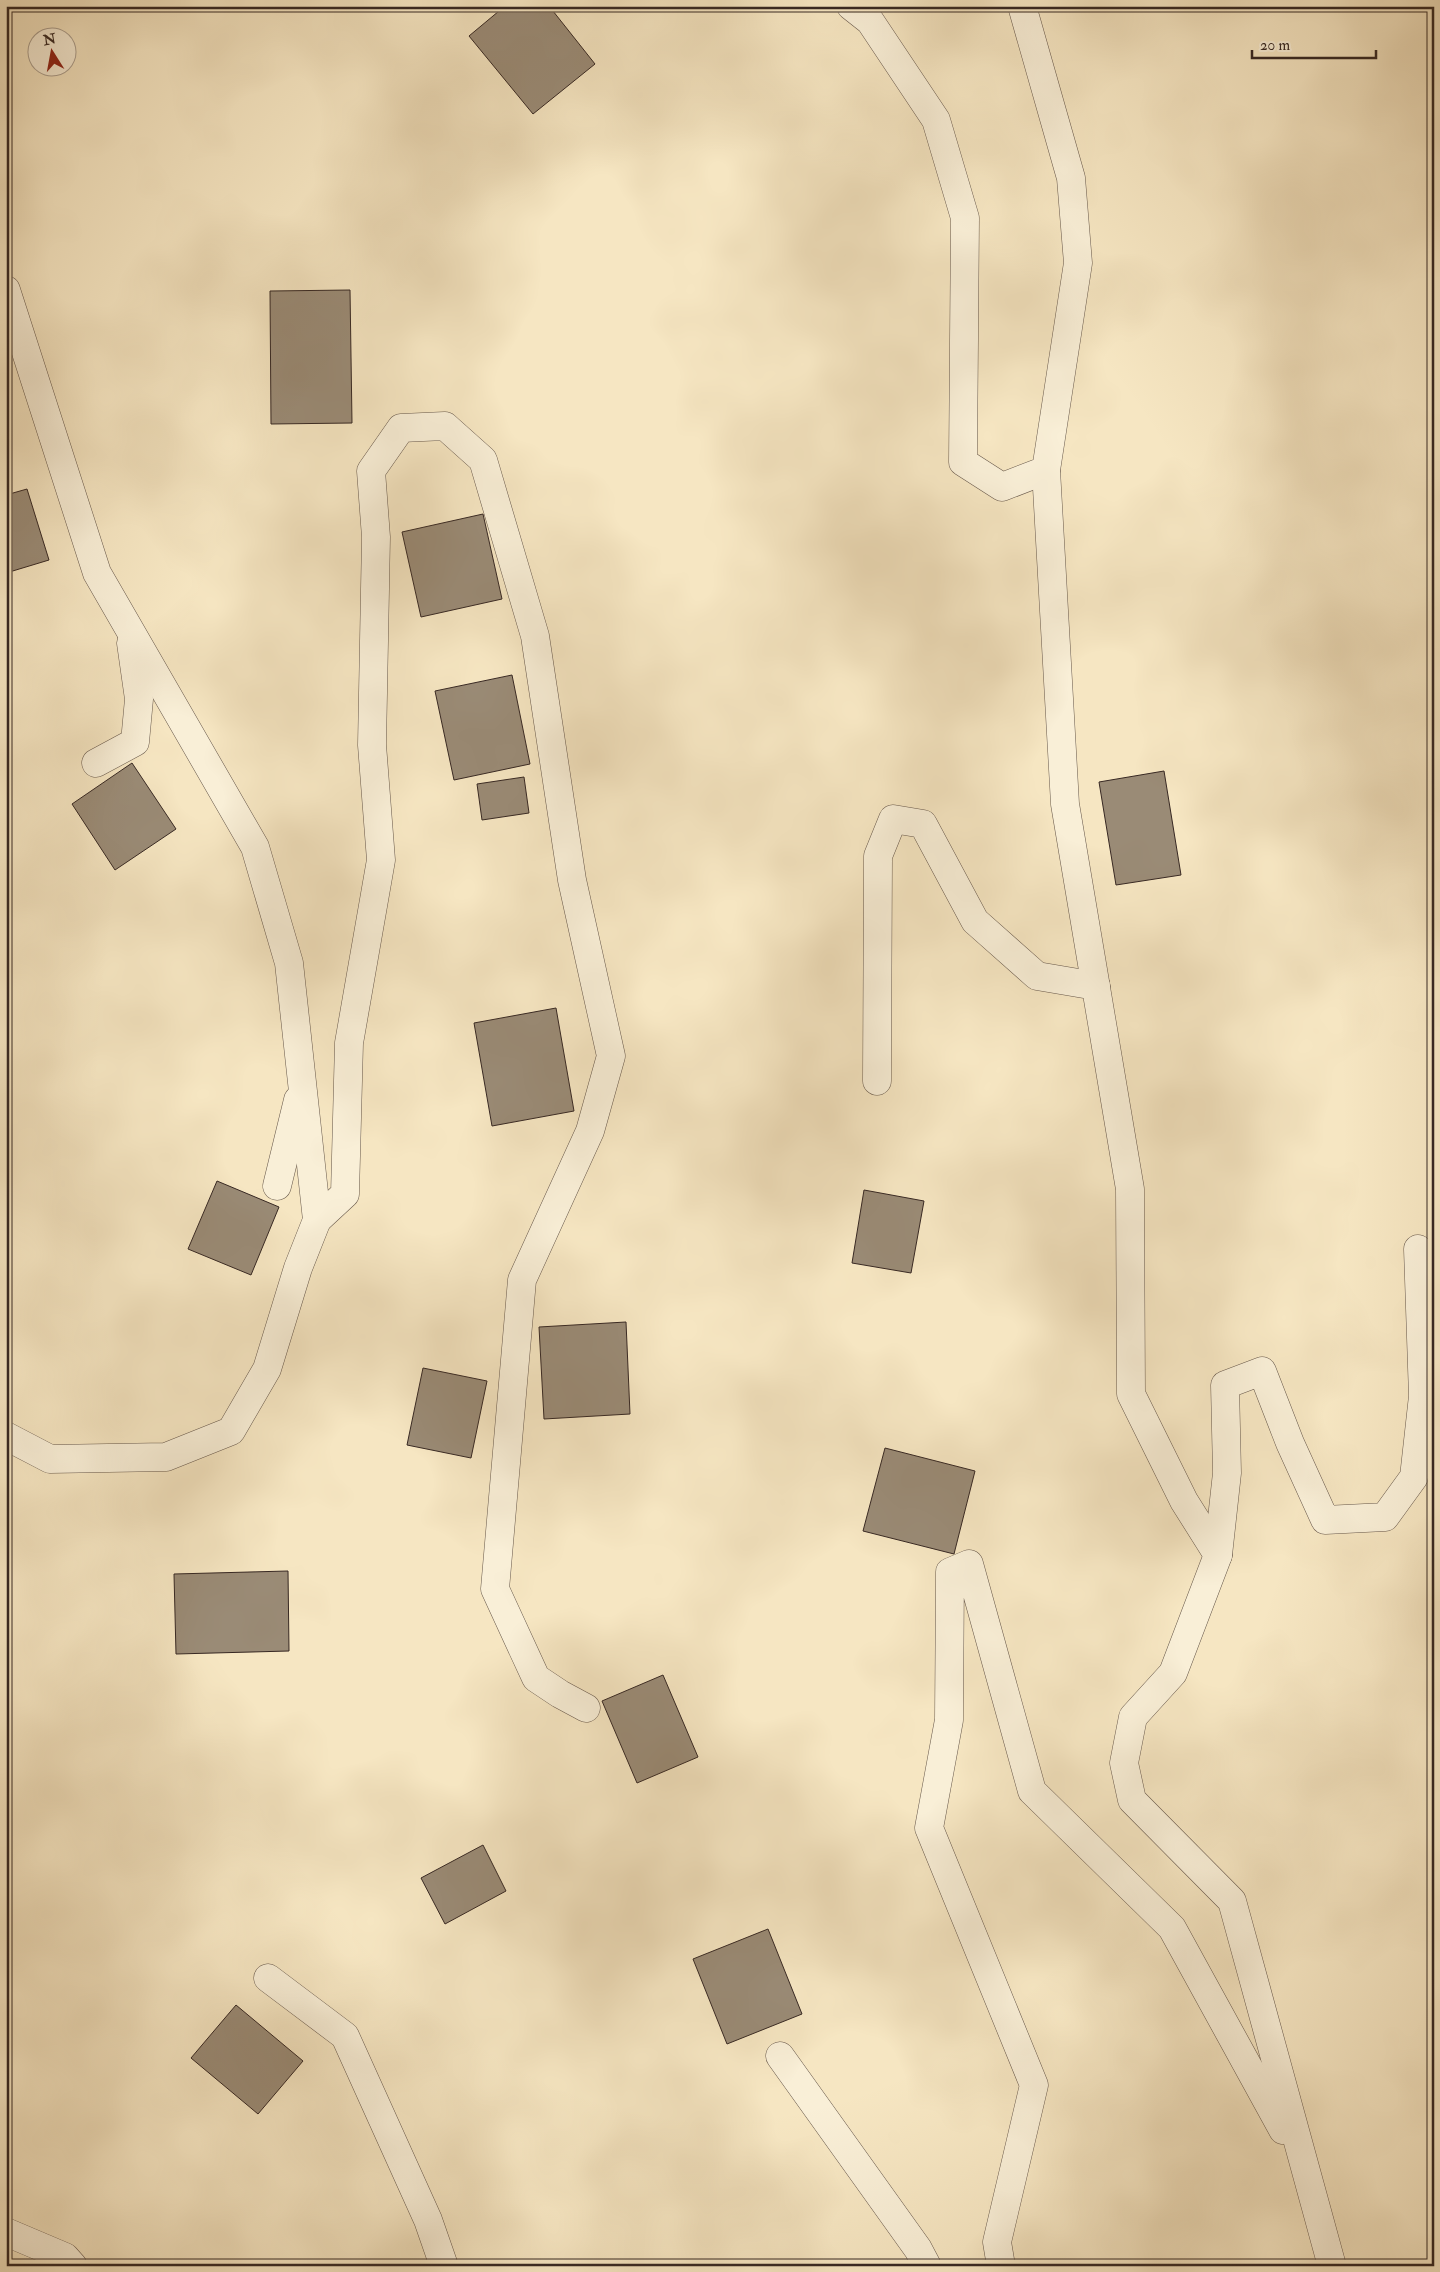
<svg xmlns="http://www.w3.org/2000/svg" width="1440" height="2272" viewBox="0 0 1440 2272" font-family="'IM FELL Double Pica',serif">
<rect width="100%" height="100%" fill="#f6e6c2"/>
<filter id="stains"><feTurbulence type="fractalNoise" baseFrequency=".004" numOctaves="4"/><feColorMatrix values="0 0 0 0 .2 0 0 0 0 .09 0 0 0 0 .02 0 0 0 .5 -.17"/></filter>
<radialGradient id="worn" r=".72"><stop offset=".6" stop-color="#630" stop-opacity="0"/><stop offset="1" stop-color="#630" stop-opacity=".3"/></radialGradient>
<g fill="#9a8b76" stroke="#372823">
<path d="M505,6H549L595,64L533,114L469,36Z"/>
<path d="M350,290L352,423L271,424L270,291Z"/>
<path d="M27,489L49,560L6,573V495Z"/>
<path d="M483,514L502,599L421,617L402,532Z"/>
<path d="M512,675L530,764L454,780L435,691Z"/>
<path d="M132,763L176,829L115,870L72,804Z"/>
<path d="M1164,771L1181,875L1116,885L1099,782Z"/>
<path d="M524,777L529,813L482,820L477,784Z"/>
<path d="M556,1008L574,1111L492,1126L474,1023Z"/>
<path d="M217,1181L279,1207L251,1275L188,1249Z"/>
<path d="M864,1190L924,1201L911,1273L852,1263Z"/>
<path d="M626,1322L630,1414L544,1419L539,1327Z"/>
<path d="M423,1368L487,1381L471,1458L407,1445Z"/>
<path d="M885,1448L975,1471L954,1554L863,1531Z"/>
<path d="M288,1571L289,1651L176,1654L174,1574Z"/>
<path d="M663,1675L698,1757L637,1783L602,1701Z"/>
<path d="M483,1845L506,1891L445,1924L421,1878Z"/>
<path d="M768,1929L802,2014L727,2044L693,1959Z"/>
<path d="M236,2005L303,2061L258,2114L191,2058Z"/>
</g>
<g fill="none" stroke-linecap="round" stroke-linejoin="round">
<defs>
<g id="minor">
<path d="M851,6L870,21L936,120L965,218L963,462L1002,487L1046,470L1078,263L1071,178L1022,6"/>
<path d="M6,290L97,573L255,847L289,963L317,1220L298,1268L267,1369L231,1431L166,1457L50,1459L6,1436"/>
<path d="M1046,470L1065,804L1130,1189L1131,1394L1184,1501L1218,1555L1173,1673L1133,1717L1124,1763L1132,1800L1232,1901L1332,2266"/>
<path d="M96,763L135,742L139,699L131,643"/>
<path d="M877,1081L878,856L893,819L923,824L975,921L1037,976L1096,986"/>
<path d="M277,1186L298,1100"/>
<path d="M317,1220L345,1194L349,1043L381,860L372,745L376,537L371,471L401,428L445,426L483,460L535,636L572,880L611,1056L590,1131L522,1280L495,1589L536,1678L560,1694L586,1708"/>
<path d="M1218,1555L1227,1473L1225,1385L1262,1371L1290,1443L1325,1520L1385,1517L1414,1477L1423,1396L1418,1249"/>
<path d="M268,1978L345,2036L428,2220L444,2266"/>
<path d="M780,2056L918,2249L927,2266"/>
<path d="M6,2232L65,2257L73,2266"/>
<path d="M1001,2266L997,2242L1034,2085L929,1828L949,1720L950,1572L969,1564L1032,1791L1172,1928L1283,2130"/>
</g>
</defs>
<use href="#minor" stroke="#67584b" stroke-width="29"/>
<use href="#minor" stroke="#f9efd7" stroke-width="28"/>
</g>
<rect width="1440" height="2272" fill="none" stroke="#f6e6c2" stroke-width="25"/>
<rect x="8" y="8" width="1425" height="2257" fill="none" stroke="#372823" stroke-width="2.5"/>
<rect x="12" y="12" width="1415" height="2247" fill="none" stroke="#372823"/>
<g transform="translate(52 52) rotate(349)"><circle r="24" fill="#f9efd7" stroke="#ab9f8f"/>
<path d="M0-4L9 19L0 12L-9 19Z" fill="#8f2418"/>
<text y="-8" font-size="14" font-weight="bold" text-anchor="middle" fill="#372823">N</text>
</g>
<path d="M1252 50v8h124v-8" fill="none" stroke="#372823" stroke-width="2.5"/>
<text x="1260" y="50" font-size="15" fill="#372823" stroke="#f9efd7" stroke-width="4" paint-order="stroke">20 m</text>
<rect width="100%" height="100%" filter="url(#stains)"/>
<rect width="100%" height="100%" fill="url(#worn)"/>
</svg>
